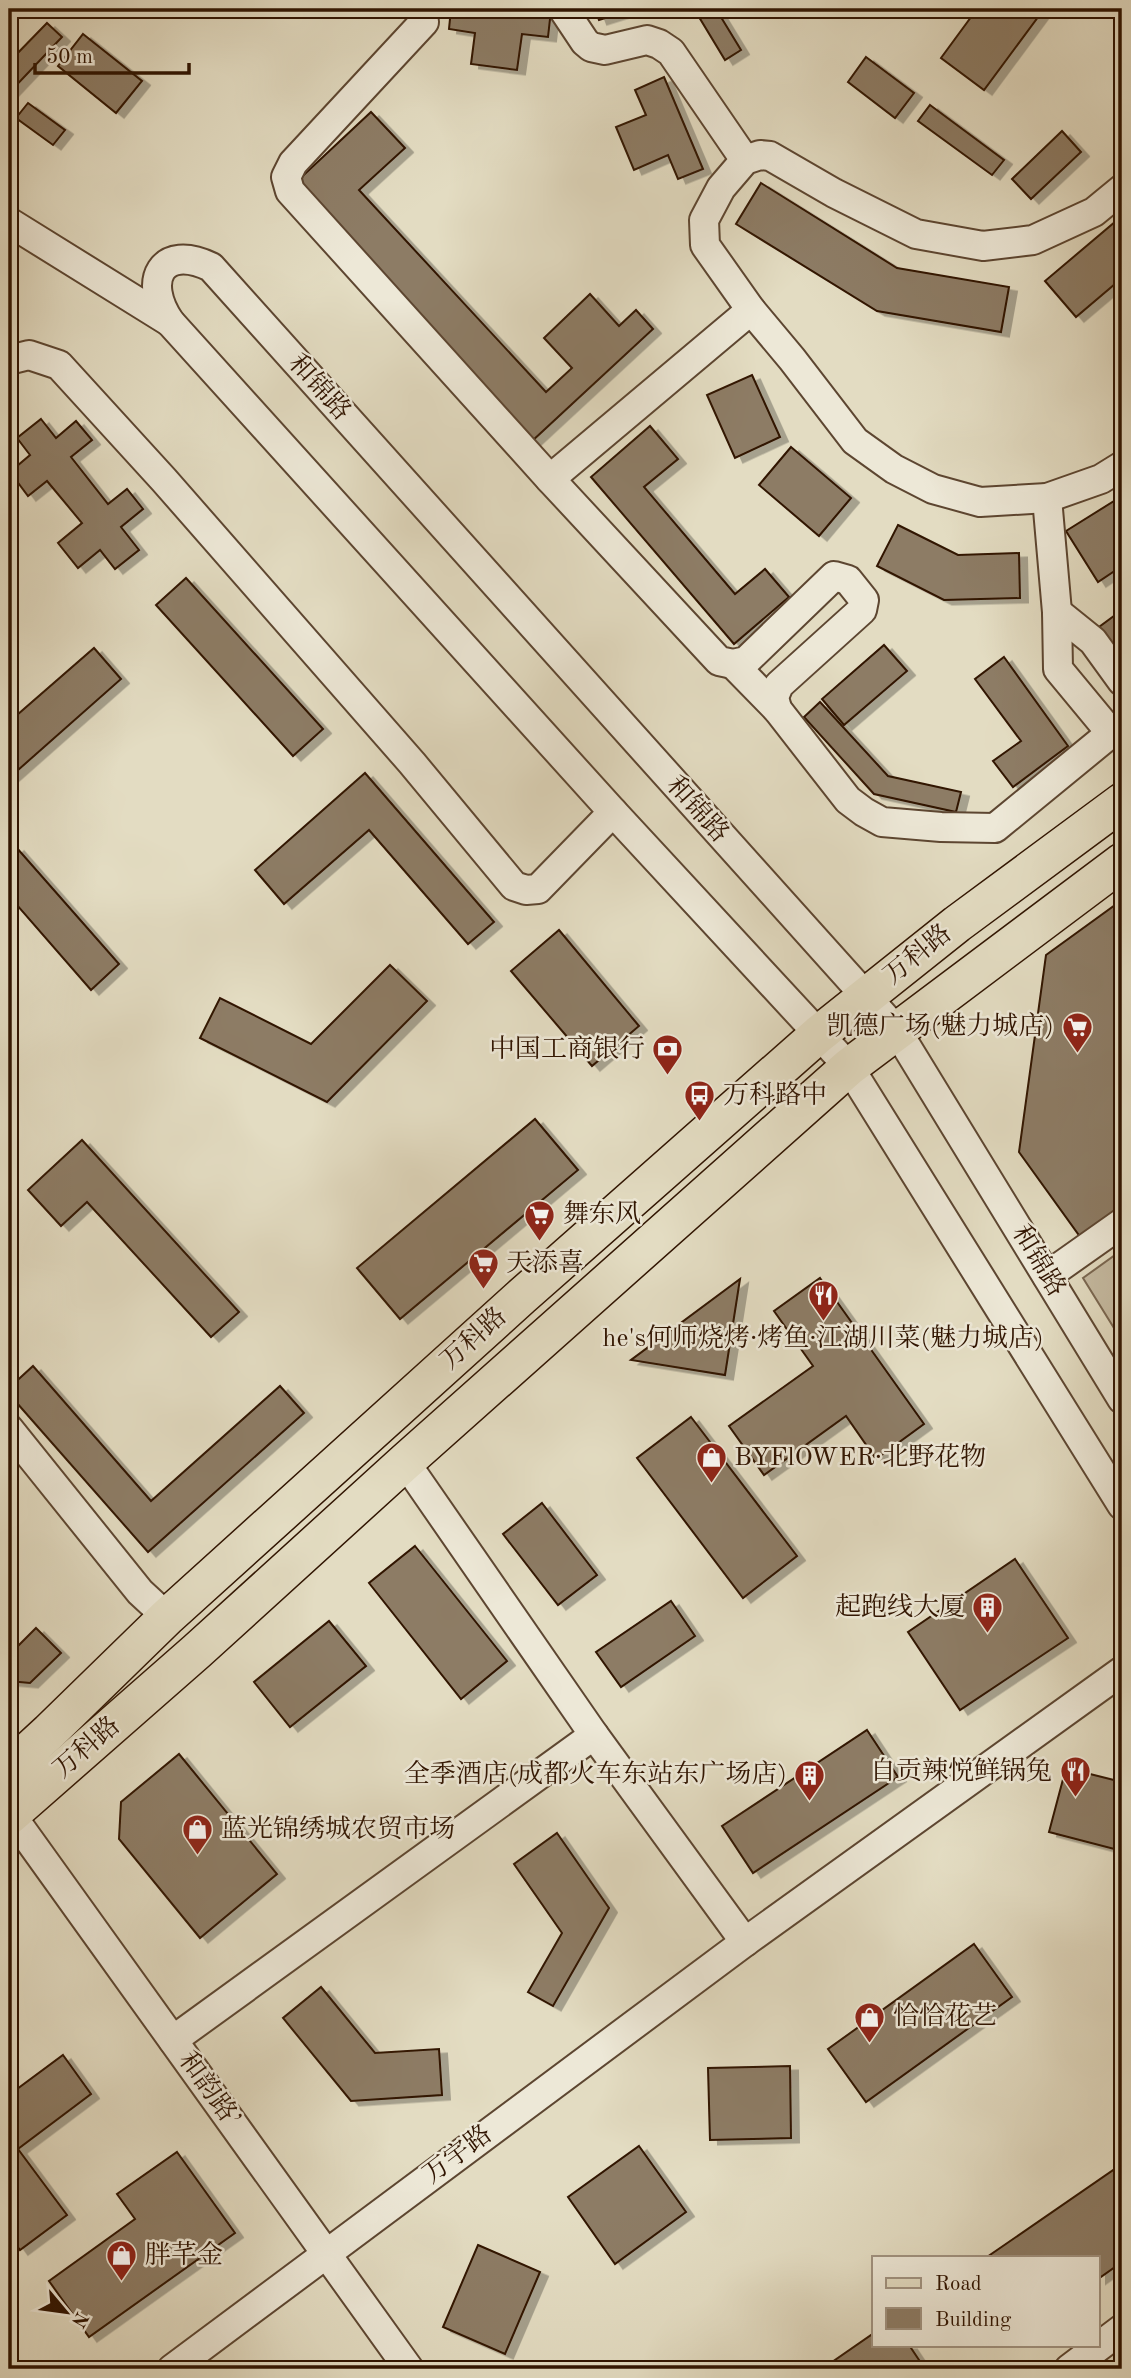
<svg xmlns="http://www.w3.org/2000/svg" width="1131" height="2378" viewBox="0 0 1131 2378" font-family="'Old Standard TT','Noto Serif SC',serif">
<defs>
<filter id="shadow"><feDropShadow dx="8" dy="4.5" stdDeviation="0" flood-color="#0004"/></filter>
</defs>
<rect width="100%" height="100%" fill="#e3dcc2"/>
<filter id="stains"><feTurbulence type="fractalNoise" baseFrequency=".00286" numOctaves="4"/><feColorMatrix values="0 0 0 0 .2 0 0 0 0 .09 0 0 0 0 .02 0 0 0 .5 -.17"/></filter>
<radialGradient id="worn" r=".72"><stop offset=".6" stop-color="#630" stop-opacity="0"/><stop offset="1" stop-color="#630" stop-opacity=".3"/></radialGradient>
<path fill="#c5baa1" stroke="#7a6751" stroke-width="2" d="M1122,1250V1341L1083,1278Z"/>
<g fill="#8d7c65" stroke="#301401" stroke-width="2" filter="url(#shadow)">
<path d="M451,9L551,10L548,37L522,34L517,70L471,64L475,33L449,29Z"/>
<path d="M595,9H634L599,20Z"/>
<path d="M713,9H716L741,50L725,60L699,17Z"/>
<path d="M977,9H1044L984,90L941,58Z"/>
<path d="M47,23L62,37L9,93V62Z"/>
<path d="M83,34L142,81L116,113L58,66Z"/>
<path d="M866,57L914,93L895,118L848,82Z"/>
<path d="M664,77L703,169L678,179L668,155L634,170L616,127L646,115L635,90Z"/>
<path d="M28,103L65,130L53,145L16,118Z"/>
<path d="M930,105L1004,160L992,175L918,121Z"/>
<path d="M371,112L405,148L359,190L546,392L572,368L544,338L590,294L619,326L636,310L653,329L531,442L294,184Z"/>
<path d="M1062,131L1081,152L1031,199L1012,179Z"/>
<path d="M761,183L897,268L1009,287L1001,332L877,311L736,224Z"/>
<path d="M1122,216V278L1076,317L1045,281Z"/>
<path d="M752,375L780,437L735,458L707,395Z"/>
<path d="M41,419L56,438L76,421L92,440L71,457L108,504L127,489L143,509L121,527L139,550L115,569L100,550L78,568L58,543L82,523L47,481L28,496L10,472L30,455L17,438Z"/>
<path d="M650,426L678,459L644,487L735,594L765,569L789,597L734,644L591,477Z"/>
<path d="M791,447L851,498L819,536L759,485Z"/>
<path d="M1122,496V566L1098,582L1066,531Z"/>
<path d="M898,525L958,555L1019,553L1020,598L944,600L877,566Z"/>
<path d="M186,578L323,729L293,756L156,605Z"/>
<path d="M1122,610V660L1099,627Z"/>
<path d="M884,645L907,671L844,725L822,699Z"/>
<path d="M94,648L121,679L9,778V722Z"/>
<path d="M1004,657L1068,746L1013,787L993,761L1021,741L975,679Z"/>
<path d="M820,702L888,776L961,792L956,812L874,794L804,717Z"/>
<path d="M365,773L494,922L468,944L369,830L284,904L255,870Z"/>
<path d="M16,847L119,964L91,990L9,896V853Z"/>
<path d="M1122,900V1208L1081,1238L1019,1152L1046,955Z"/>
<path d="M559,930L639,1026L592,1066L511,971Z"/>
<path d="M390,965L427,1001L327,1102L200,1038L220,998L311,1044Z"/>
<path d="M535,1119L578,1170L400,1319L357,1268Z"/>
<path d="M82,1140L239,1312L211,1337L87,1202L61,1226L28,1190Z"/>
<path d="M820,1278L924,1424L876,1459L846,1416L764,1475L729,1426L813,1366L774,1311Z"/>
<path d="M740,1279L725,1375L631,1360Z"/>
<path d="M33,1366L151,1501L280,1386L304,1413L148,1552L9,1394V1388Z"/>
<path d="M691,1417L797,1556L743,1598L637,1458Z"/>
<path d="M542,1503L597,1575L558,1605L503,1534Z"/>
<path d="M415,1546L507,1661L461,1699L369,1583Z"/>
<path d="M1015,1559L1068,1638L960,1710L908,1632Z"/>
<path d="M671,1601L695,1636L621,1687L596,1652Z"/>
<path d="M329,1621L366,1666L290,1727L254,1682Z"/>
<path d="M36,1628L61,1653L30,1683L9,1681V1655Z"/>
<path d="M867,1730L898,1777L753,1873L722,1826Z"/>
<path d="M179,1754L277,1874L200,1938L119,1839L121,1802Z"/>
<path d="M1066,1768L1122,1782V1851L1049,1832Z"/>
<path d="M557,1833L609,1908L553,2006L528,1992L562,1933L514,1864Z"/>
<path d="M974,1944L1012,1997L866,2102L828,2049Z"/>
<path d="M321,1987L375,2053L439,2049L442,2095L351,2101L283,2018Z"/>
<path d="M63,2055L91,2094L18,2149L67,2215L20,2250L9,2235V2095Z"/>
<path d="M790,2066L791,2138L710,2140L708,2068Z"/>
<path d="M639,2146L686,2212L615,2264L568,2197Z"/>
<path d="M177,2152L235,2233L89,2337L49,2281L135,2219L117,2194Z"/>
<path d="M1122,2164V2262L1098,2279V2257H987Z"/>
<path d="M478,2245L540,2272L505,2354L443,2327Z"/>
<path d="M874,2333V2345H909L925,2369H822Z"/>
</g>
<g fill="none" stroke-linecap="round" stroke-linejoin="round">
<defs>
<g id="minor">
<path d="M563,9L585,42L591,47L605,50L647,40L659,44L671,52L745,160"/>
<path d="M424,22L293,163L286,177L290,191L550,479L719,661L733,664L746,661L834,576L848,580L864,600L862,610L779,685L774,697L777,709"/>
<path d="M1122,189L1094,212L1033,240L983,246L916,234L834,193L770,156L760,155L745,160L721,188L704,220L705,245L751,310L792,359L855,441L894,469L933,489L980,502L1047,498L1101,479L1122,466"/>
<path d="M9,222L170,322"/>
<path d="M9,360L29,355L59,365L164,480L412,763L514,886L526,890L538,889L613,812"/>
<path d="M550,479L751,310"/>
<path d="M1047,498L1057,612L1058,669L1111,733"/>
<path d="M1057,612L1093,641L1122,681"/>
<path d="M733,664L777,709L848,800L864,812L882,822L941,827L995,828L1122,724"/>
<path d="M1047,1276L1122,1223"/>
<path d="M1122,1399L897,1031L211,267C161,243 142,281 170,322L613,812L849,1067L1122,1505"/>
<path d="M9,1429L140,1592L167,1617"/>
<path d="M405,1462L594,1735L745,1942"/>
<path d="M9,1812L409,2369"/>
<path d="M173,2040L594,1735"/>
<path d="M172,2369L745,1942L1122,1671"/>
<path d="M1069,2369L1122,2329"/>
</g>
<g id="major">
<path d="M9,1769L49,1732L167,1617L521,1297L819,1034L957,924L1122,802"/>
<path d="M9,1816L197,1651L405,1462L849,1067L1122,862"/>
</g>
</defs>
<use href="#minor" stroke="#5d4631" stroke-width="32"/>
<use href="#major" stroke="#301401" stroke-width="40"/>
<use href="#minor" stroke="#ede8d7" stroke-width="28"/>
<use href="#major" stroke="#e3dcc2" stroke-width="37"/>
</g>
<defs>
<symbol id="supermarket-pin" viewBox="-11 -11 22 30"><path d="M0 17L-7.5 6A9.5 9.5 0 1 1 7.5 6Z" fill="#8f2418" stroke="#ede8d7"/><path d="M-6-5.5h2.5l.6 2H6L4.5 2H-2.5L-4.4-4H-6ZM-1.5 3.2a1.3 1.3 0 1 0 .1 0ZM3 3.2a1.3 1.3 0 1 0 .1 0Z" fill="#fff"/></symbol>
<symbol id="bank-pin" viewBox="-11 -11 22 30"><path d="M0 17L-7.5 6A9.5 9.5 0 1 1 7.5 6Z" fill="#8f2418" stroke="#ede8d7"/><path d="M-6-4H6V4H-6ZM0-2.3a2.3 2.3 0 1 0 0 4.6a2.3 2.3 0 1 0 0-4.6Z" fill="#fff"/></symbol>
<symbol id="bus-pin" viewBox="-11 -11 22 30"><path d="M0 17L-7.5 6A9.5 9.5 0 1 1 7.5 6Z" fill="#8f2418" stroke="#ede8d7"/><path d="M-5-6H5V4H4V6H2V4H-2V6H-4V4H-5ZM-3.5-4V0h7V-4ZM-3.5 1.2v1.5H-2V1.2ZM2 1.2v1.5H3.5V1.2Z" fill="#fff"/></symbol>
<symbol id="restaurant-pin" viewBox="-11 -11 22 30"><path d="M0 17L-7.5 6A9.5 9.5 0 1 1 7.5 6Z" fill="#8f2418" stroke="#ede8d7"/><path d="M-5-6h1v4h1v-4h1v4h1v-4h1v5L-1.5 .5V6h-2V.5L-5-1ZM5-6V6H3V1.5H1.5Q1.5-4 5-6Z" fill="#fff"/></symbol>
<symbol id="shop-pin" viewBox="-11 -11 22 30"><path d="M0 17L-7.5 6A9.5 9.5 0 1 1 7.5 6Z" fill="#8f2418" stroke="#ede8d7"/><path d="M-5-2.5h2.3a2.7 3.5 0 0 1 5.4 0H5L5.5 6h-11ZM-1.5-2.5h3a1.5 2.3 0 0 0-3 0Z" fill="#fff"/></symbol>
<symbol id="building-pin" viewBox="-11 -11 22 30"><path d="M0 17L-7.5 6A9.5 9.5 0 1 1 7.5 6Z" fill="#8f2418" stroke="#ede8d7"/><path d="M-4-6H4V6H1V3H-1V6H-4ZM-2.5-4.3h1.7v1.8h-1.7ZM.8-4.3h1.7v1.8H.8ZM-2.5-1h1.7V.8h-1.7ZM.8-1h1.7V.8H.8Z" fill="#fff"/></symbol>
</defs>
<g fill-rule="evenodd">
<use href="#supermarket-pin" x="1060" y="1010" width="35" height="47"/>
<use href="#bank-pin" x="650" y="1032" width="35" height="47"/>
<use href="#bus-pin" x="682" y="1078" width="35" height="47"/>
<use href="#supermarket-pin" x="522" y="1198" width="35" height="47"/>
<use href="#supermarket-pin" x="466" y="1246" width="35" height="47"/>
<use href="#restaurant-pin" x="806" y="1278" width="35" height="47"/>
<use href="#shop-pin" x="694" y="1440" width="35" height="47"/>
<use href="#building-pin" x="970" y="1590" width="35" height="47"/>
<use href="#restaurant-pin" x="1058" y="1754" width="35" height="47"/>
<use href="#building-pin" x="792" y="1758" width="35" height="47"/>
<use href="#shop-pin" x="180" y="1812" width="35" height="47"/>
<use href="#shop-pin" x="852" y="2000" width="35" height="47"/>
<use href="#shop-pin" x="104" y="2238" width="35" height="47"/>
</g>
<g text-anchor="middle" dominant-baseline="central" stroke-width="5" stroke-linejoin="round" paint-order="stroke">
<g font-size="26" fill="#301401" stroke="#ede8d7">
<text transform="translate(319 388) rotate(48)">和锦路</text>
<text transform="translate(697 810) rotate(48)">和锦路</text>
<text transform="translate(918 955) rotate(-39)">万科路</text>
<text transform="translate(1038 1261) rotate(59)">和锦路</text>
<text transform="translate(474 1339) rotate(-42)">万科路</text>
<text transform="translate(87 1748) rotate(-41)">万科路</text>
<text transform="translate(209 2090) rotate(54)">和韵路’</text>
<text transform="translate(458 2155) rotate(-37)">万宇路</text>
</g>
<g font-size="26" fill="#301401" stroke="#ede8d7" text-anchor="start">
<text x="1054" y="1027" text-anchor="end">凯德广场(魅力城店)</text>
<text x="645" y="1050" text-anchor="end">中国工商银行</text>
<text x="723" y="1096">万科路中</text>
<text x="563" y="1215">舞东风</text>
<text x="506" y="1264">天添喜</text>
<text x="823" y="1339" text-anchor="middle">he's何师烧烤·烤鱼·江湖川菜(魅力城店)</text>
<text x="734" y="1458">BYFlOWER·北野花物</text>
<text x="965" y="1608" text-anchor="end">起跑线大厦</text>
<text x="1052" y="1772" text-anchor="end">自贡辣悦鲜锅兔</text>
<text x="787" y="1775" text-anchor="end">全季酒店(成都火车东站东广场店)</text>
<text x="221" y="1830">蓝光锦绣城农贸市场</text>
<text x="893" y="2017">恰恰花艺</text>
<text x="145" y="2256">胖芊金</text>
</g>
</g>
<rect width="1131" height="2378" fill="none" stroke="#e3dcc2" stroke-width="35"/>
<rect x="10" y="10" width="1110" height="2357" fill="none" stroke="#301401" stroke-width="3.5"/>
<rect x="18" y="18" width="1096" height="2343" fill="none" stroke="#301401" stroke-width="2"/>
<rect x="872" y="2256" width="228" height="91" fill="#ede8d7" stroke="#a19381" stroke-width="2"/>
<rect x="886" y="2278" width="35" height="10" fill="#e3dcc2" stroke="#a19381" stroke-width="2"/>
<text x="935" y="2290" font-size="21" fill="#301401">Road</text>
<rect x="886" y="2308" width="35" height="21" fill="#8d7c65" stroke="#a19381" stroke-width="2"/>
<text x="935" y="2326" font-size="21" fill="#301401">Building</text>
<g transform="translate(66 2312) rotate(119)" stroke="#ede8d7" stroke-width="5" paint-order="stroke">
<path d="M0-5L12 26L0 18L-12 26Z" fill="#301401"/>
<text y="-10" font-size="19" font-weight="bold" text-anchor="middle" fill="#301401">N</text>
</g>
<path d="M35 63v10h154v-10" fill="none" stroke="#301401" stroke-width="3.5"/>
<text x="46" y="63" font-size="21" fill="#301401" stroke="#ede8d7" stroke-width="5" paint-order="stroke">50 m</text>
<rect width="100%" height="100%" filter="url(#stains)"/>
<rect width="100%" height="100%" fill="url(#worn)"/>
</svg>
